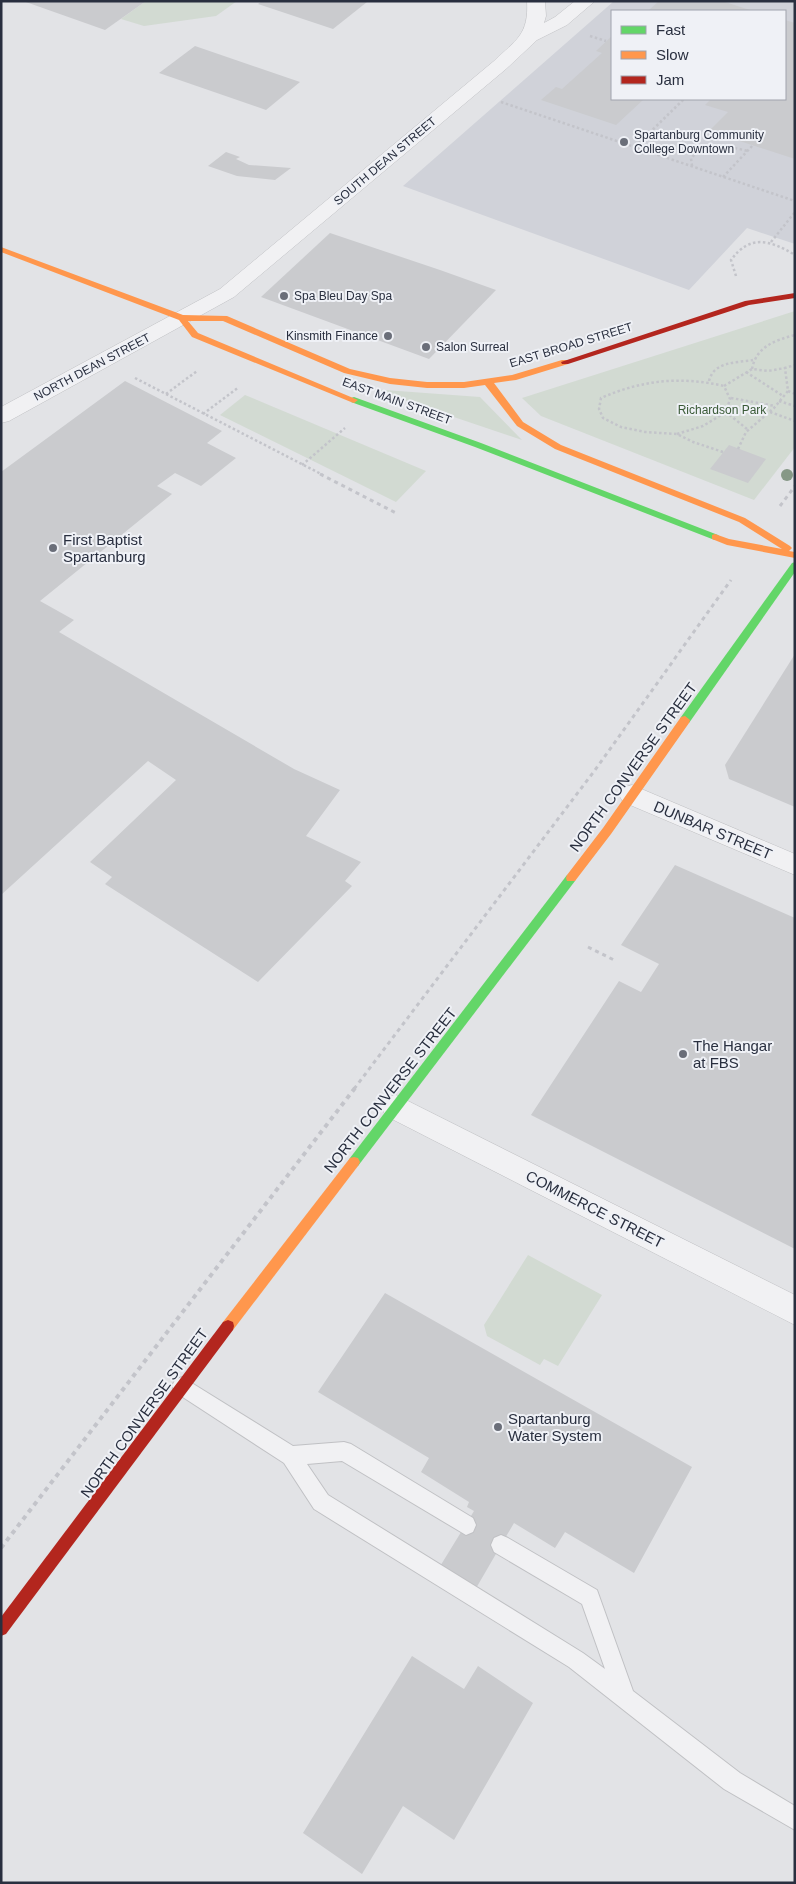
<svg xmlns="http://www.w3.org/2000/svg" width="796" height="1884" viewBox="0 0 796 1884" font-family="Helvetica,sans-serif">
<rect width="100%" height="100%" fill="#e2e3e6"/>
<path fill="#d0d2d9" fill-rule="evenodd" d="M614,1H795V244L747,228L689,290L403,186ZM612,11H785V99H612Z"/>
<g fill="#d2dad2">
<path d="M146,1H237L216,16L144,26L121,19Z"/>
<path d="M795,311V447L754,500L541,416L522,398Z"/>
<path d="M371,389L480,397L522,440Z"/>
<path d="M245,395L426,471L396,502L220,415Z"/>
<path d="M528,1255L602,1295L558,1366L544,1359L540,1365L487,1336L484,1325Z"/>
</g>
<g fill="#cacbce">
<path d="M23,1H146L105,30Z"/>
<path d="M262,1H364L367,2L333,29L258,4Z"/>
<path d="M659,1H722L753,11H648Z"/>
<path d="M785,20L795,23V159L709,131L728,112L705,105L711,99H785Z"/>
<path d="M612,36V99H644L616,125L541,100L556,87L562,89L602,53L596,51Z"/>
<path d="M195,46L300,82L266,110L159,73Z"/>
<path d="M226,152L240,157L236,159L249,165L291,168L275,180L237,176L208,166Z"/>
<path d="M330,233L440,270L496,290L429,359L261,297Z"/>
<path d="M125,381L222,431L207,443L236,458L201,486L175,473L157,486L172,494L40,601L74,620L59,632L294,769L340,790L306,836L361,862L345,881L352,886L258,982L105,884L112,877L90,862L176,780L148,761L1,895V472Z"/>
<path d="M729,445L766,459L748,483L710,469Z"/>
<path d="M795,654V807L729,779L725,765Z"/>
<path d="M675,865L795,918V1249L531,1115L619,981L641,992L659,964L621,945Z"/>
<path d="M385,1293L692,1467L634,1573L565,1532L555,1548L514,1523L475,1590L439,1568L474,1511L467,1507L469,1502L421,1472L429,1458L318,1392Z"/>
<path d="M412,1656L464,1689L478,1666L533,1703L454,1840L403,1806L362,1874L303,1833Z"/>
</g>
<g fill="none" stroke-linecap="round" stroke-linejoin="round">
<defs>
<path id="lane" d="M182,1377L293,1446L344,1442L351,1444L473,1518L476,1525L473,1532L466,1535L342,1461L307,1464L328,1495L583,1653L605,1669L582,1604L494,1552L491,1545L494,1538L501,1535L508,1538L597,1590L633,1691L740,1773L795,1806V1830L724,1789L569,1667L314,1509L284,1463L175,1392L172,1386L175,1380Z"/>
<g id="street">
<path d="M527,1H545L546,16L544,23L555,17L575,1H595L567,25L537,40L506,69L234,297L9,421L1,423V407L220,289L494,61C516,40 529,35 527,1Z"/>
<path d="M632,785L795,854V875L623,802L619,795L623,788Z"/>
<path d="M396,1095L795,1295V1325L386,1116L381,1107L386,1098Z"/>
</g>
</defs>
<use href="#lane" stroke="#c0c1c4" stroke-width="2"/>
<use href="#street" stroke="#c0c1c4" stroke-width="1"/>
<g stroke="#c3c4ca" stroke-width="2.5" stroke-dasharray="2.5 2.5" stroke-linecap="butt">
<path d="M590,36L606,41"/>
<path d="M501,102L795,201"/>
<path d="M635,147L684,99"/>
<path d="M692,166L691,158C707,142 727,146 748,151"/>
<path d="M723,177L753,145"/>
<path d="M771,242L795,212"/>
<path d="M736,276L731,260C750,234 770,240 795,255"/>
<path d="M752,369C756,347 775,340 795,335"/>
<path d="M746,372L783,396"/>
<path d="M135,378L323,475"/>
<path d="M709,381C714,361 736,363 753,360"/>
<path d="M788,391L795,394"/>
<path d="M166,394L197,371"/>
<path d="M731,398L775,406"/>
<path d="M779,401L795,406"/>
<path d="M770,412L795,421"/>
<path d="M203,414L239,387"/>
<path d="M747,429L726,412L730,399L724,386L752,369L768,371L785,368"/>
<path d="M677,434L703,426L726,412"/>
<path d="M738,449L746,432L774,408L788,391L785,368L795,365"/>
<path d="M723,452L693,442L677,434L645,432L621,427L603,418L599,409L601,398C642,380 681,376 724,386"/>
<path d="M302,465L345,428"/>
</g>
<g stroke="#c3c4ca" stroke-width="3" stroke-dasharray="4 4" stroke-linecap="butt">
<path d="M320,474L398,514"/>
<path d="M780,506L795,486"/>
<path d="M588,947L616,961"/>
<path d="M354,1089L595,770L731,580"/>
</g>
<path stroke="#c3c4ca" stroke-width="4" stroke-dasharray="4.5 4.5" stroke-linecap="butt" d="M1,1548L355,1088"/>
<use href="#lane" fill="#f1f1f3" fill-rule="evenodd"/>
<use href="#street" fill="#f1f1f3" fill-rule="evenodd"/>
<g fill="#63d668" fill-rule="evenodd">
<path d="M354,397L481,443L718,535L720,537L715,540L712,539L475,447L351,402V398Z"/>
<path d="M795,562V572L689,723H681L680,720L681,717L792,563Z"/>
<path d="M571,874L576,878L575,881L358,1166L354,1167L350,1166L348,1162L350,1158L567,875Z"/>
</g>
<g fill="#ff974d" fill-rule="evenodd">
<path d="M1,247L183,315L227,316L350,369L390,378L427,382H464L512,375L562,360H568V364L516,380L494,383L523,422L561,445L745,518L790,546L792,548L789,551L795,552V558L727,545L712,539V535L715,534L729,539L782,549L739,522L555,449L517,426L485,385L464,388H427L390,384L344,373L223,321H188L198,333L358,400L354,403L351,402L192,337L179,320L1,252Z"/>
<path d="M685,716L690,720L689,723L611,834L575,881H567L566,878L567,875L603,828L681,717Z"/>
<path d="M354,1157L358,1158L360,1162L358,1166L233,1330L228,1332L223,1330L222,1326L223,1322L350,1158Z"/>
</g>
<g fill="#b3261e" fill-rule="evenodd">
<path d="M795,293V298L749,305L568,364H562L561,362L745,301Z"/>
<path d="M228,1320L233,1322L234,1326L233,1330L6,1634L1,1636V1617L223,1322Z"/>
</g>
</g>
<circle fill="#869886" cx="787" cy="475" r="6"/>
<g fill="#6a6e79" stroke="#eff1f6" stroke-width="2">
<circle cx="624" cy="142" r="5"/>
<circle cx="284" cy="296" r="5"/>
<circle cx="388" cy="336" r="5"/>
<circle cx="426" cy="347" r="5"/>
<circle cx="53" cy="548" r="5"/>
<circle cx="683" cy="1054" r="5"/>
<circle cx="498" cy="1427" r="5"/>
</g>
<g text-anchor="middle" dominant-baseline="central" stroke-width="4" stroke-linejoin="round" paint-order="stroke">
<g font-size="12" fill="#292f3f" stroke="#eff1f6" text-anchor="start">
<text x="634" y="135">Spartanburg Community<tspan x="634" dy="14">College Downtown</tspan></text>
<text x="294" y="296">Spa Bleu Day Spa</text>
<text x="378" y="336" text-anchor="end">Kinsmith Finance</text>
<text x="436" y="347">Salon Surreal</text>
</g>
<g font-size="12" fill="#292f3f" stroke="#eff1f6">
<text transform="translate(385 161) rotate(-40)">SOUTH DEAN STREET</text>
<text transform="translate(571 345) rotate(-17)">EAST BROAD STREET</text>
<text transform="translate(92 367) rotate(-28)">NORTH DEAN STREET</text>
<text transform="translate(397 401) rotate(20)">EAST MAIN STREET</text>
</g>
<g font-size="12" fill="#3a5a37" stroke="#eff1f6">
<text x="722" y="410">Richardson Park</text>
</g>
<g font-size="15" fill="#292f3f" stroke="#eff1f6" text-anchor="start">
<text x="63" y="539">First Baptist<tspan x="63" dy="17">Spartanburg</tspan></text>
<text x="693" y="1045">The Hangar<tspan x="693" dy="17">at FBS</tspan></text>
<text x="508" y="1418">Spartanburg<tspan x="508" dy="17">Water System</tspan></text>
</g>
<g font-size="15" fill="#292f3f" stroke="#eff1f6">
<text transform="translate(633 767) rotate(-54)">NORTH CONVERSE STREET</text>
<text transform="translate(713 830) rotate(23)">DUNBAR STREET</text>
<text transform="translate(390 1090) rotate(-52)">NORTH CONVERSE STREET</text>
<text transform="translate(595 1209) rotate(27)">COMMERCE STREET</text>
<text transform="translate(144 1413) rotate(-54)">NORTH CONVERSE STREET</text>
</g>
</g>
<rect width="796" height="1884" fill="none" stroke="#292f3f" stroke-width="5"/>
<rect x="611" y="10" width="175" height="90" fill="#eff1f6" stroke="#a0a3ad"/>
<rect x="621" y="26" width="25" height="8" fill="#63d668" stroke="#a0a3ad"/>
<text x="656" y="35" font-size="15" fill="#292f3f">Fast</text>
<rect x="621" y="51" width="25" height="8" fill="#ff974d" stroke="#a0a3ad"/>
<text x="656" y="60" font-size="15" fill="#292f3f">Slow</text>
<rect x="621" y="76" width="25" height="8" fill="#b3261e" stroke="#a0a3ad"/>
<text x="656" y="85" font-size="15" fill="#292f3f">Jam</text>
</svg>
